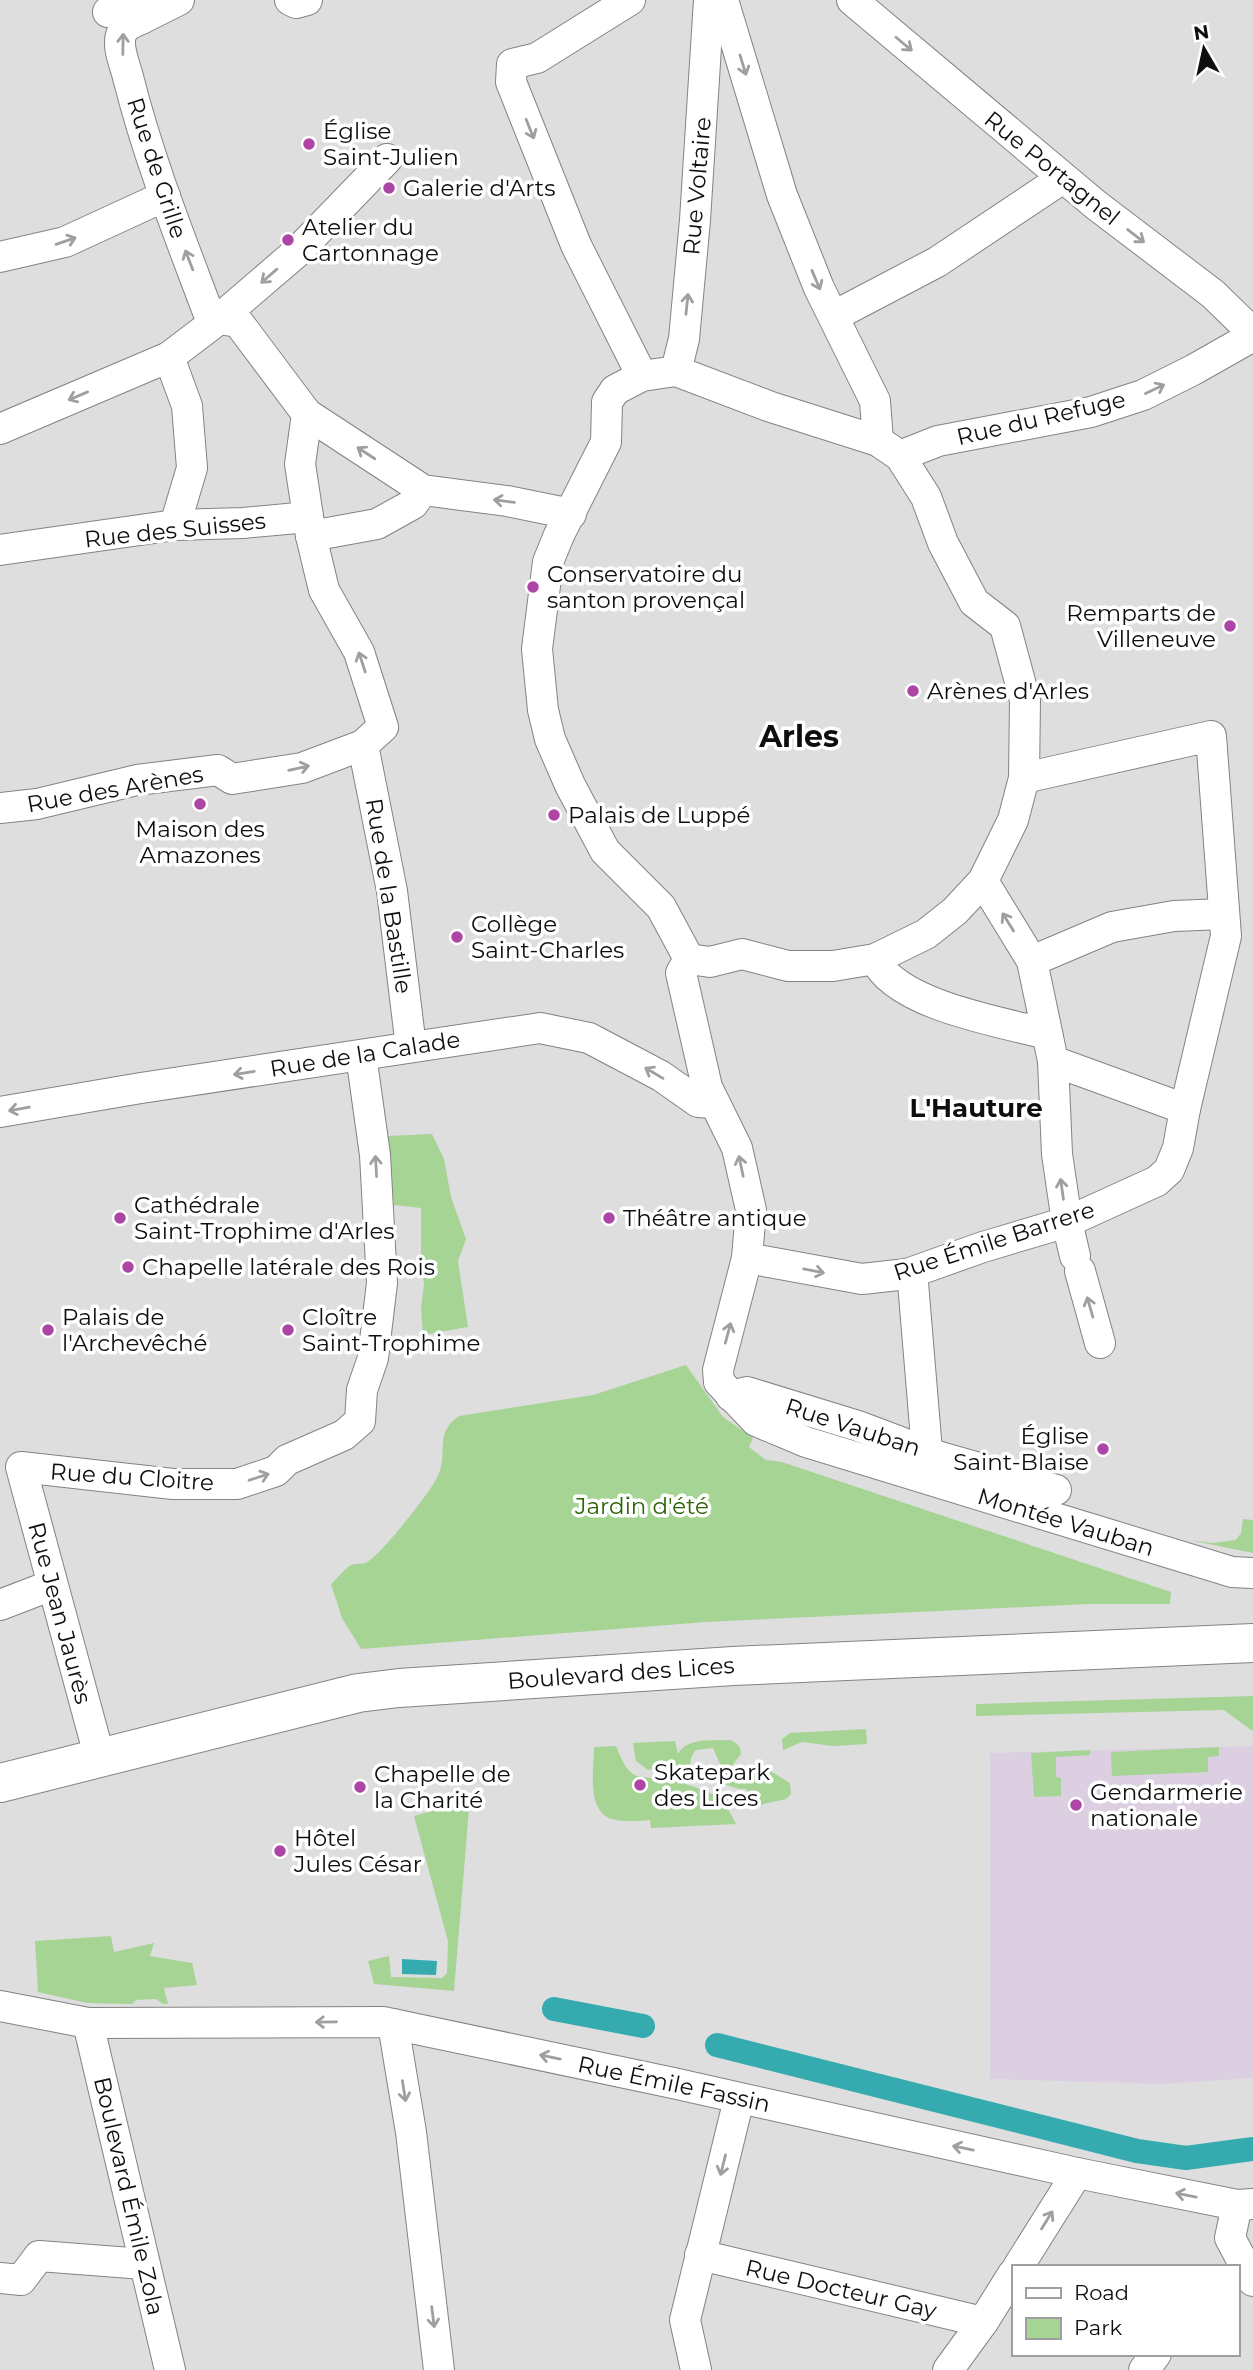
<svg xmlns="http://www.w3.org/2000/svg" width="1253" height="2370" viewBox="0 0 1253 2370" font-family="Montserrat,sans-serif">
<rect width="100%" height="100%" fill="#dededf"/>
<path fill="#dccfe2" d="M1253,1746V2078L1163,2084L990,2079V1753Z"/>
<g fill="#a6d494">
<path d="M432,1134L444,1159L451,1197L466,1239L458,1261L468,1327L423,1335L421,1308L424,1284L421,1263V1208L394,1205L386,1136Z"/>
<path d="M686,1365L723,1417L753,1438L749,1447L766,1460L782,1462L1171,1592L1170,1604H1089L706,1622L361,1649L342,1618L331,1584C337,1579 344,1569 351,1565C356,1563 362,1565 367,1562C381,1555 424,1499 434,1483C452,1456 431,1435 459,1416L593,1395Z"/>
<path d="M1243,1519L1253,1520V1553L1189,1540L1213,1543L1236,1540L1241,1533Z"/>
<path d="M1253,1696V1730H1251L1224,1710L976,1716V1704Z"/>
<path d="M866,1729L867,1744L833,1746L802,1742L783,1750L782,1739L790,1733Z"/>
<path d="M730,1740C737,1743 741,1746 741,1754L730,1768L734,1769L764,1767L790,1783L791,1794L786,1799L759,1805L757,1799L750,1796L746,1789H739L723,1784L728,1779L726,1774H719L710,1782L708,1776L716,1773L720,1764L713,1748L696,1750C688,1759 690,1766 694,1776L691,1779H688L676,1768L672,1769L671,1772L661,1768L648,1770L636,1761L633,1743L675,1741L678,1754C687,1737 713,1741 730,1740Z"/>
<path d="M616,1746C631,1784 636,1775 670,1780C687,1783 705,1791 722,1798L736,1824L651,1828L650,1820C639,1821 627,1822 616,1820C585,1815 594,1770 594,1747Z"/>
<path d="M1219,1747V1756L1208,1757V1772L1112,1776L1111,1752Z"/>
<path d="M1090,1750V1755L1056,1757V1777L1061,1778V1796L1034,1797L1031,1753Z"/>
<path d="M469,1809L454,1991L374,1984L368,1961L389,1956L391,1977L442,1978L447,1973L448,1941L414,1816L435,1810Z"/>
<path d="M111,1936L114,1952L154,1943L150,1956L192,1963L197,1985L164,1988L168,2004H163L156,1999L136,2000L132,2004L87,2003L38,1992L35,1941Z"/>
</g>
<path fill="#35abb0" d="M402,1959L437,1961L436,1975L402,1974Z"/>
<g fill="none" stroke-linecap="round" stroke-linejoin="round">
<g stroke="#35abb0" stroke-width="24">
<path d="M554,2009L643,2026"/>
<path d="M717,2045L1137,2151L1186,2158L1253,2149"/>
</g>
<defs>
<g id="minor">
<path d="M290,0L296,3L307,0"/>
<path d="M630,0L537,58L512,64L511,82L576,245L642,376"/>
<path d="M723,0L782,195L819,288L875,401L878,441"/>
<path d="M852,0L1096,205L1213,294L1253,333"/>
<path d="M132,4L134,13L141,19L179,0"/>
<path d="M108,12L122,0"/>
<path d="M141,19C133,23 124,25 121,35C117,47 125,65 128,77C148,157 179,235 208,312L219,319L238,322L307,414L423,490L507,501L571,514"/>
<path d="M0,257L65,242L165,196"/>
<path d="M834,316L937,262L1063,178"/>
<path d="M169,357L187,406L192,468L175,525"/>
<path d="M676,371L771,407L878,441L900,456L926,497L943,543L974,602L1005,626L1025,700L1024,778L1013,820L983,881L955,911L926,934L875,959L833,966H788L742,954L710,962L689,959L661,907L605,851L570,785L550,739L543,710L537,649L548,562L559,535L606,442L607,402L615,390L642,376Z"/>
<path d="M676,371L684,339L695,220L709,0"/>
<path d="M0,429L169,357L219,319L297,252L387,159"/>
<path d="M900,456L938,441L1091,412L1143,395L1193,370L1253,336"/>
<path d="M311,536L377,524L413,504L423,490"/>
<path d="M0,550L175,525L243,523L308,517"/>
<path d="M363,745L392,891L411,1047"/>
<path d="M0,808L37,804L137,780L218,770L232,779L302,768L363,745L383,727L359,652L324,590L311,536L300,464L307,414"/>
<path d="M983,881L1032,961L1053,1061L1057,1154L1067,1222L1075,1256"/>
<path d="M689,959L681,973L707,1087L737,1148L751,1210L747,1258L718,1370L719,1382L756,1421L806,1442L1232,1572L1253,1573"/>
<path d="M875,959C896,1005 1001,1022 1047,1034"/>
<path d="M1032,961L1112,927L1174,916L1224,914"/>
<path d="M1053,1061L1185,1109"/>
<path d="M0,1112L141,1088L540,1028L589,1038L661,1076L698,1102L714,1103"/>
<path d="M747,1258L862,1279L907,1274L983,1247L1067,1222L1157,1181L1169,1170L1178,1148L1185,1109L1226,936L1211,736L1024,778"/>
<path d="M1080,1271L1100,1343"/>
<path d="M907,1274L913,1283L927,1451"/>
<path d="M731,1396L747,1392L858,1426L940,1457L1056,1490"/>
<path d="M0,1605L52,1585"/>
<path d="M100,1759L21,1467L173,1484H237L276,1471L287,1460L344,1435L360,1421L362,1390L373,1358L382,1283L375,1155L361,1055"/>
<path d="M0,2006L88,2023L383,2022L673,2083L1077,2173L1237,2205L1253,2204"/>
<path d="M88,2023L170,2370"/>
<path d="M393,2024L411,2132L439,2370"/>
<path d="M1237,2205L1230,2238L1253,2281"/>
<path d="M700,2255L983,2322"/>
<path d="M1018,2267L1077,2173"/>
<path d="M0,2278L21,2280L39,2256L144,2264"/>
<path d="M696,2370L685,2320L739,2099"/>
<path d="M948,2370L983,2322L1013,2274"/>
<path d="M1144,2370L1156,2354"/>
</g>
<path id="major" d="M0,1783L358,1693L399,1688L733,1666L1253,1643"/>
</defs>
<use href="#minor" stroke="#838384" stroke-width="32"/>
<use href="#major" stroke="#838384" stroke-width="40"/>
<use href="#minor" stroke="#fff" stroke-width="30"/>
<use href="#major" stroke="#fff" stroke-width="38"/>
</g>
<defs><path id="oneway-shaft" d="M-6 0H5M1.5-3L5.5 0L1.5 3" fill="none" stroke-width="1.6" stroke-linecap="round" stroke-linejoin="round" transform="scale(1.75)"/></defs>
<g stroke="#9f9f9f">
<use href="#oneway-shaft" transform="translate(123 44) rotate(-89)"/>
<use href="#oneway-shaft" transform="translate(904 44) rotate(40)"/>
<use href="#oneway-shaft" transform="translate(743 65) rotate(73)"/>
<use href="#oneway-shaft" transform="translate(530 129) rotate(68)"/>
<use href="#oneway-shaft" transform="translate(1136 236) rotate(38)"/>
<use href="#oneway-shaft" transform="translate(66 241) rotate(-19)"/>
<use href="#oneway-shaft" transform="translate(189 260) rotate(-111)"/>
<use href="#oneway-shaft" transform="translate(269 276) rotate(139)"/>
<use href="#oneway-shaft" transform="translate(816 280) rotate(67)"/>
<use href="#oneway-shaft" transform="translate(687 304) rotate(-84)"/>
<use href="#oneway-shaft" transform="translate(1155 389) rotate(-26)"/>
<use href="#oneway-shaft" transform="translate(78 396) rotate(157)"/>
<use href="#oneway-shaft" transform="translate(366 453) rotate(-147)"/>
<use href="#oneway-shaft" transform="translate(504 501) rotate(-172)"/>
<use href="#oneway-shaft" transform="translate(362 662) rotate(-108)"/>
<use href="#oneway-shaft" transform="translate(299 768) rotate(-13)"/>
<use href="#oneway-shaft" transform="translate(1008 922) rotate(-122)"/>
<use href="#oneway-shaft" transform="translate(244 1073) rotate(171)"/>
<use href="#oneway-shaft" transform="translate(654 1073) rotate(-149)"/>
<use href="#oneway-shaft" transform="translate(19 1109) rotate(170)"/>
<use href="#oneway-shaft" transform="translate(376 1166) rotate(-93)"/>
<use href="#oneway-shaft" transform="translate(741 1166) rotate(-102)"/>
<use href="#oneway-shaft" transform="translate(1062 1189) rotate(-98)"/>
<use href="#oneway-shaft" transform="translate(814 1271) rotate(11)"/>
<use href="#oneway-shaft" transform="translate(1090 1307) rotate(-106)"/>
<use href="#oneway-shaft" transform="translate(728 1333) rotate(-75)"/>
<use href="#oneway-shaft" transform="translate(259 1477) rotate(-18)"/>
<use href="#oneway-shaft" transform="translate(326 2022) rotate(179)"/>
<use href="#oneway-shaft" transform="translate(550 2057) rotate(-168)"/>
<use href="#oneway-shaft" transform="translate(404 2091) rotate(81)"/>
<use href="#oneway-shaft" transform="translate(963 2148) rotate(-168)"/>
<use href="#oneway-shaft" transform="translate(723 2165) rotate(104)"/>
<use href="#oneway-shaft" transform="translate(1186 2195) rotate(-169)"/>
<use href="#oneway-shaft" transform="translate(1047 2220) rotate(-58)"/>
<use href="#oneway-shaft" transform="translate(433 2317) rotate(83)"/>
</g>
<g fill="#ad45a7" stroke="#fff" stroke-width="2.5">
<circle cx="309" cy="144" r="7"/>
<circle cx="389" cy="188" r="7"/>
<circle cx="288" cy="240" r="7"/>
<circle cx="533" cy="587" r="7"/>
<circle cx="1230" cy="626" r="7"/>
<circle cx="913" cy="691" r="7"/>
<circle cx="200" cy="804" r="7"/>
<circle cx="554" cy="815" r="7"/>
<circle cx="457" cy="937" r="7"/>
<circle cx="120" cy="1218" r="7"/>
<circle cx="609" cy="1218" r="7"/>
<circle cx="128" cy="1267" r="7"/>
<circle cx="48" cy="1330" r="7"/>
<circle cx="288" cy="1330" r="7"/>
<circle cx="1103" cy="1449" r="7"/>
<circle cx="640" cy="1785" r="7"/>
<circle cx="360" cy="1787" r="7"/>
<circle cx="1076" cy="1805" r="7"/>
<circle cx="280" cy="1851" r="7"/>
</g>
<g text-anchor="middle" dominant-baseline="central" stroke-width="7" stroke-linejoin="round" paint-order="stroke">
<g font-size="23" fill="#0e0e0f" stroke="#fff" text-anchor="start">
<text x="323" y="131">Église<tspan x="323" dy="26">Saint-Julien</tspan></text>
<text x="403" y="188">Galerie d'Arts</text>
<text x="302" y="227">Atelier du<tspan x="302" dy="26">Cartonnage</tspan></text>
<text x="547" y="574">Conservatoire du<tspan x="547" dy="26">santon provençal</tspan></text>
<text x="1216" y="613" text-anchor="end">Remparts de<tspan x="1216" dy="26">Villeneuve</tspan></text>
<text x="927" y="691">Arènes d'Arles</text>
<text x="568" y="815">Palais de Luppé</text>
<text x="200" y="829" text-anchor="middle">Maison des<tspan x="200" dy="26">Amazones</tspan></text>
<text x="471" y="924">Collège<tspan x="471" dy="26">Saint-Charles</tspan></text>
<text x="134" y="1205">Cathédrale<tspan x="134" dy="26">Saint-Trophime d'Arles</tspan></text>
<text x="623" y="1218">Théâtre antique</text>
<text x="142" y="1267">Chapelle latérale des Rois</text>
<text x="62" y="1317">Palais de<tspan x="62" dy="26">l'Archevêché</tspan></text>
<text x="302" y="1317">Cloître<tspan x="302" dy="26">Saint-Trophime</tspan></text>
<text x="1089" y="1436" text-anchor="end">Église<tspan x="1089" dy="26">Saint-Blaise</tspan></text>
<text x="654" y="1772">Skatepark<tspan x="654" dy="26">des Lices</tspan></text>
<text x="374" y="1774">Chapelle de<tspan x="374" dy="26">la Charité</tspan></text>
<text x="1090" y="1792">Gendarmerie<tspan x="1090" dy="26">nationale</tspan></text>
<text x="294" y="1838">Hôtel<tspan x="294" dy="26">Jules César</tspan></text>
</g>
<g font-size="23" fill="#0e0e0f" stroke="#fff">
<text transform="translate(157 168) rotate(72)">Rue de Grille</text>
<text transform="translate(1052 168) rotate(39)">Rue Portagnel</text>
<text transform="translate(697 186) rotate(-85)">Rue Voltaire</text>
<text transform="translate(1041 418) rotate(-13)">Rue du Refuge</text>
<text transform="translate(175 530) rotate(-6)">Rue des Suisses</text>
<text transform="translate(115 789) rotate(-10)">Rue des Arènes</text>
<text transform="translate(389 896) rotate(81)">Rue de la Bastille</text>
<text transform="translate(365 1054) rotate(-9)">Rue de la Calade</text>
<text transform="translate(994 1241) rotate(-18)">Rue Émile Barrere</text>
<text transform="translate(853 1427) rotate(18)">Rue Vauban</text>
<text transform="translate(132 1477) rotate(4)">Rue du Cloitre</text>
<text transform="translate(1066 1522) rotate(17)">Montée Vauban</text>
<text transform="translate(60 1613) rotate(75)">Rue Jean Jaurès</text>
<text transform="translate(621 1673) rotate(-4)">Boulevard des Lices</text>
<text transform="translate(674 2084) rotate(12)">Rue Émile Fassin</text>
<text transform="translate(129 2196) rotate(77)">Boulevard Émile Zola</text>
<text transform="translate(841 2289) rotate(13)">Rue Docteur Gay</text>
</g>
<g font-size="23" fill="#2c6407" stroke="#fff">
<text x="642" y="1506">Jardin d'été</text>
</g>
<g font-size="26" font-weight="bold" fill="#0e0e0f" stroke="#fff">
<text x="976" y="1108">L'Hauture</text>
</g>
<g font-size="30" font-weight="bold" fill="#0e0e0f" stroke="#fff">
<text x="799" y="736">Arles</text>
</g>
</g>
<rect x="1012" y="2265" width="228" height="91" fill="#ffffff" stroke="#9f9f9f" stroke-width="2"/>
<rect x="1026" y="2288" width="35" height="10" fill="#ffffff" stroke="#9f9f9f" stroke-width="2"/>
<text x="1074" y="2300" font-size="21" fill="#0e0e0f">Road</text>
<rect x="1026" y="2318" width="35" height="21" fill="#a6d494" stroke="#9f9f9f" stroke-width="2"/>
<text x="1074" y="2335" font-size="21" fill="#0e0e0f">Park</text>
<g transform="translate(1204 49) rotate(351)" stroke="#ffffff" stroke-width="5" paint-order="stroke">
<path d="M0-5L12 26L0 18L-12 26Z" fill="#0e0e0f"/>
<text y="-10" font-size="19" font-weight="bold" text-anchor="middle" fill="#0e0e0f">N</text>
</g>
</svg>
